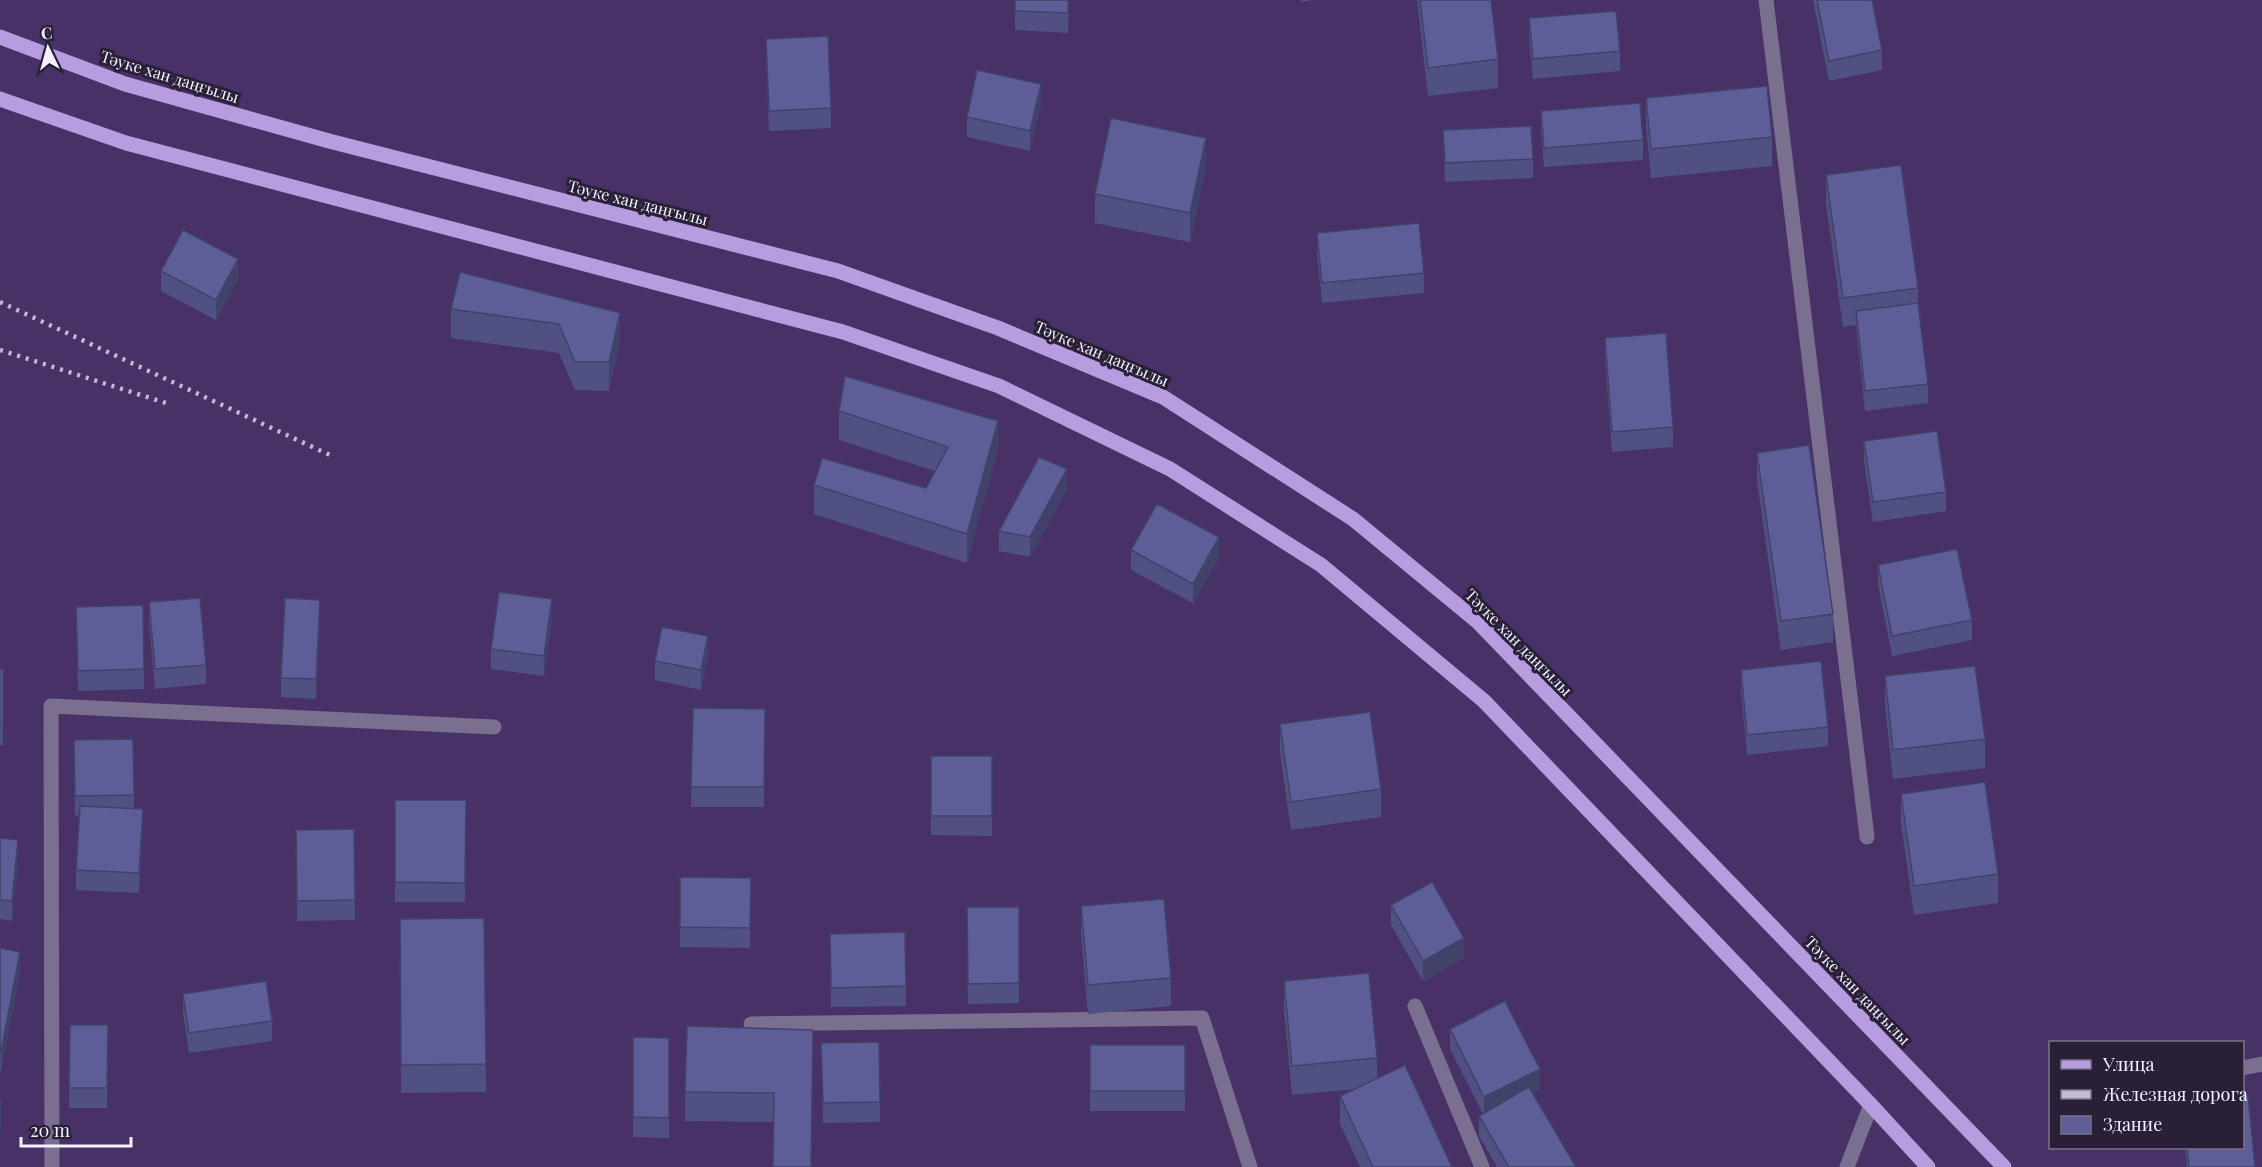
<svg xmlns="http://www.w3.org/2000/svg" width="2262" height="1167" viewBox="0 0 2262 1167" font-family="'Playfair Display',serif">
<rect width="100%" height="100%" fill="#483166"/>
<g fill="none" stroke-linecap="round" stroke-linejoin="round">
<g stroke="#7b6f90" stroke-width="15">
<path d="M1766,0L1867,837"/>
<path d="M1415,1006L1482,1167"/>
<path d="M751,1024L1202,1018L1250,1167"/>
<path d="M2242,1068L2262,1064"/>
<path d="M52,1167L51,706L494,727"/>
<path d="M1847,1167L1871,1105"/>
</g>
<g stroke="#b79cdf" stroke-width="15">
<path d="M0,37L125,84L329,141L838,271L998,328L1163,397L1353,519L1478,622L2004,1167"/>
<path d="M0,99L126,143L843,332L999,386L1170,469L1321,565L1484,701L1871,1105L1928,1167"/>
</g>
<g stroke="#c4bad3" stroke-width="4.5" stroke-dasharray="3 6" stroke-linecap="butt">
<path d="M0,302L332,456"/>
<path d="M0,350L169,404"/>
</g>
</g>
<g fill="#505182">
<path d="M1015,0H1069L1068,33L1015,30Z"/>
<path d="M1301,0H1314L1301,2Z"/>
<path d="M1417,0H1491L1498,59V88L1428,96Z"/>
<path d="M1813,0H1872L1882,50V70L1829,81Z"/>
<path d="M1529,18L1620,51V71L1533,79L1529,38Z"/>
<path d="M766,39L831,108V128L769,131L766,58Z"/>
<path d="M1646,98L1772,137V166L1651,178L1646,127Z"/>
<path d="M1041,103L1030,151L967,137V117Z"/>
<path d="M1541,111L1643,140V160L1544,167L1541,130Z"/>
<path d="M1443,130L1533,159V178L1445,182Z"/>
<path d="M1206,167L1190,242L1095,223V194Z"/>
<path d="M1826,175L1918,288V303L1928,384V403L1865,411L1856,325L1843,327L1826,203Z"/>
<path d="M1317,233L1424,273V293L1322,303L1317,253Z"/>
<path d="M161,271L238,279L216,320L161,291Z"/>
<path d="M460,272L620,342L609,391L575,390L559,353L451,338V309Z"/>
<path d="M1605,338L1673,427V447L1612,452L1605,358Z"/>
<path d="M839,411L998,449L967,563L814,514V485L926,488L935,471L839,440Z"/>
<path d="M1864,441L1946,492V511L1873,522L1864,461Z"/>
<path d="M1757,453L1833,614V642L1781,650L1757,481Z"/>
<path d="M1067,489L1030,557L999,551V531Z"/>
<path d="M1131,550L1219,557L1193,603L1131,570Z"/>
<path d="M1878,565L1972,620V640L1892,656L1878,584Z"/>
<path d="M149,602L206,665V684L155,689L149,622Z"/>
<path d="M76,607L144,669V689L78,691Z"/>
<path d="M320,619L316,699L281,697V678Z"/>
<path d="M552,619L544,676L491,669V649Z"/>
<path d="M708,656L701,690L655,680V661Z"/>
<rect x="0" y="669" width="3" height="76"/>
<path d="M1741,670L1828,727V746L1747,755L1741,690Z"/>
<path d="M1885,676L1985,739V768L1893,779L1885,705Z"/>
<path d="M693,708L765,709L764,807H691Z"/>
<path d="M1280,724L1381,789V817L1291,830L1280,753Z"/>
<path d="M74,740L134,795V808L143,829L139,893L76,890V870L79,815L75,816Z"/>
<path d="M931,756H992V836L931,835Z"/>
<path d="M1901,794L1998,874V903L1914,915L1901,823Z"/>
<path d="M395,800H466L465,902H395Z"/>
<path d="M354,829L355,920L297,921L296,830Z"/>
<path d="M0,838L18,860L12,921L0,919Z"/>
<path d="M680,877L751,878L750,948L680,947Z"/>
<path d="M1391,905L1464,958L1423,981L1391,925Z"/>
<path d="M1081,906L1171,978V1006L1088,1014L1081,935Z"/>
<path d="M967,907H1019V1003L968,1004Z"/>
<path d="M484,918L486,1092L401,1093L400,919Z"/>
<path d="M830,934L906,986V1006L831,1007Z"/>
<path d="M0,948L20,972L1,1071H0Z"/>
<path d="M1284,981L1377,1058V1079L1452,1167H1360L1340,1124V1096L1355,1089L1292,1095L1284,1010Z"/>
<path d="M183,994L272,1021V1041L189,1053L183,1013Z"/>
<path d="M70,1025H108L107,1108H69Z"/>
<path d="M1450,1029L1540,1089L1532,1093L1576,1167H1497L1479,1136V1116L1483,1114L1450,1049Z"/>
<path d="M813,1030L774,1122L685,1121V1092Z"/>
<path d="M633,1037L669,1038V1138L633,1137Z"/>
<path d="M879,1042L880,1122L823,1123L821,1043Z"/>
<rect x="1090" y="1045" width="95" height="66"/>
<path d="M2185,1148H2242L2255,1167H2187Z"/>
</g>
<g fill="#41426a">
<path d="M1068,0H1069L1068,33Z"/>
<path d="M1041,84V103L1030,151V131Z"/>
<path d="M1206,138V167L1190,242V213Z"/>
<path d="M238,259V279L216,320V300Z"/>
<path d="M620,313V342L609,391V362Z"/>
<path d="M998,421V449L967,563V534Z"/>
<path d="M1067,469V489L1030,557V537Z"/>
<path d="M1219,537V557L1193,603V584Z"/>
<path d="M552,599V619L544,676V656Z"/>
<path d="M320,600V619L316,699V679Z"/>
<path d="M708,636V656L701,690V670Z"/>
<path d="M143,809V829L139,893V873Z"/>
<path d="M18,840V860L12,921V901Z"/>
<path d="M1464,938V958L1423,981V961Z"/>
<path d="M20,952V972L1,1071V1052Z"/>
<path d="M1540,1069V1089L1484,1117V1097Z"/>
<path d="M2,1099V1119L0,1138V1118Z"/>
</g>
<g fill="#5d5e97" stroke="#41426a" stroke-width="1.5">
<path d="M1015,0H1068V13L1015,11Z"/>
<path d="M1420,0H1491L1498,59L1428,68Z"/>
<path d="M1817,0H1872L1882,50L1829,61Z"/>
<path d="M1616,11L1620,51L1533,59L1529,18Z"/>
<path d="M828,36L831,108L769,111L766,39Z"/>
<path d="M977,70L1041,84L1030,131L967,117Z"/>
<path d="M1767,86L1772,137L1651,149L1646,98Z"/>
<path d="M1640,103L1643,140L1544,148L1541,111Z"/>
<path d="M1111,118L1206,138L1190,213L1095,194Z"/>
<path d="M1531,126L1533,159L1445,163L1443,130Z"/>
<path d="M1901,165L1918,288L1843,298L1826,175Z"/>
<path d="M1419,223L1424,273L1322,283L1317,233Z"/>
<path d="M183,230L238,259L216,300L161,271Z"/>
<path d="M460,272L620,313L609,362H575L559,324L451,309Z"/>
<path d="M1918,303L1928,384L1865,391L1856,311Z"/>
<path d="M1666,333L1673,427L1612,432L1605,338Z"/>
<path d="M845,376L998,421L967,534L814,485L822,458L926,488L948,447L839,411Z"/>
<path d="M1937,431L1946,492L1873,502L1864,441Z"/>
<path d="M1809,445L1833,614L1781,621L1757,453Z"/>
<path d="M1039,457L1067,469L1030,537L999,531Z"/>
<path d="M1157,504L1219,537L1193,584L1131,550Z"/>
<path d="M1957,549L1972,620L1892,636L1878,565Z"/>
<path d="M499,592L552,599L544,656L491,649Z"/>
<path d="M200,598L206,665L155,669L149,602Z"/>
<path d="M285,598L320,600L316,679L281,678Z"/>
<path d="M143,605L144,669L78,671L76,607Z"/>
<path d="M662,627L708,636L701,670L655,661Z"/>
<path d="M1821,661L1828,727L1747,735L1741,670Z"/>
<path d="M1975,666L1985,739L1893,750L1885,676Z"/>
<rect x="0" y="669" width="3" height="56"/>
<path d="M693,708L765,709L764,787H691Z"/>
<path d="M1370,712L1381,789L1291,802L1280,724Z"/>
<path d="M133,739L134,795L75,796L74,740Z"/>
<rect x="931" y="756" width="61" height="60"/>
<path d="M1985,782L1998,874L1914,886L1901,794Z"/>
<path d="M395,800H466L465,883L395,882Z"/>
<path d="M80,806L143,809L139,873L76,870Z"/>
<path d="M354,829L355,900L297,901L296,830Z"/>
<path d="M0,838L18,840L12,901L0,900Z"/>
<path d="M680,877L751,878L750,928L680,927Z"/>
<path d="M1432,882L1464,938L1423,961L1391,905Z"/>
<path d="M1164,899L1171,978L1088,985L1081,906Z"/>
<path d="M967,907H1019V983L968,984Z"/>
<path d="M484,918L486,1064L401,1065L400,919Z"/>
<path d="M905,932L906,986L831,988L830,934Z"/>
<path d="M0,948L20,952L1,1052H0Z"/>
<path d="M1369,973L1377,1058L1292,1066L1284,981Z"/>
<path d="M266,981L272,1021L189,1033L183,994Z"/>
<path d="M1505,1001L1540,1069L1484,1097L1450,1029Z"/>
<path d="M70,1025H108L107,1088H69Z"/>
<path d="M687,1026L813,1030L811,1167H773L774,1093L685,1092Z"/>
<path d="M633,1037L669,1038V1118L633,1117Z"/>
<path d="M879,1042L880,1102L823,1103L821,1043Z"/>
<rect x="1090" y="1045" width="95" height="46"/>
<path d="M1405,1065L1452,1167H1373L1340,1096Z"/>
<path d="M1529,1087L1576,1167H1509L1479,1116Z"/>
<path d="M2242,1095H2248L2255,1167H2189L2187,1148H2242Z"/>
<path d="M0,1099H2L0,1118Z"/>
</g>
<g text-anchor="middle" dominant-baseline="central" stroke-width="6" stroke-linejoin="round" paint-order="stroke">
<g font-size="16" fill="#f5f0fe" stroke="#292038">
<text transform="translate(170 76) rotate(17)">Тәуке хан даңғылы</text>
<text transform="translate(638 202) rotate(14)">Тәуке хан даңғылы</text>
<text transform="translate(1102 353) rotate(23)">Тәуке хан даңғылы</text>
<text transform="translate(1519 642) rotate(45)">Тәуке хан даңғылы</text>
<text transform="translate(1858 990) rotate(46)">Тәуке хан даңғылы</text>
</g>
</g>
<rect x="2049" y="1041" width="195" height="108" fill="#292038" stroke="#7b7387" stroke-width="1.5"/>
<rect x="2061" y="1060" width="30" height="9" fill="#b79cdf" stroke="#7b7387" stroke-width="1.5"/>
<text x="2103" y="1071" font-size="18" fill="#f5f0fe">Улица</text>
<rect x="2061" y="1090" width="30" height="9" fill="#c4bad3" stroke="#7b7387" stroke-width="1.5"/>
<text x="2103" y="1101" font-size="18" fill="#f5f0fe">Железная дорога</text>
<rect x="2061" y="1116" width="30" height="18" fill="#5d5e97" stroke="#7b7387" stroke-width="1.5"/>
<text x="2103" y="1131" font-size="18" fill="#f5f0fe">Здание</text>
<g transform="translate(48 48) rotate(355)" stroke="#292038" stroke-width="4.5" paint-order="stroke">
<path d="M0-4.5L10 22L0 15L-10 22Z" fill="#f5f0fe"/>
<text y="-9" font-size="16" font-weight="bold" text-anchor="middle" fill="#f5f0fe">С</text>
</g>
<path d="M21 1137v9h110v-9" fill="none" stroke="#f5f0fe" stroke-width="3"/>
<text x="30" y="1137" font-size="18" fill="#f5f0fe" stroke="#292038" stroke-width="4.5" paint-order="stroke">20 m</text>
</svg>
